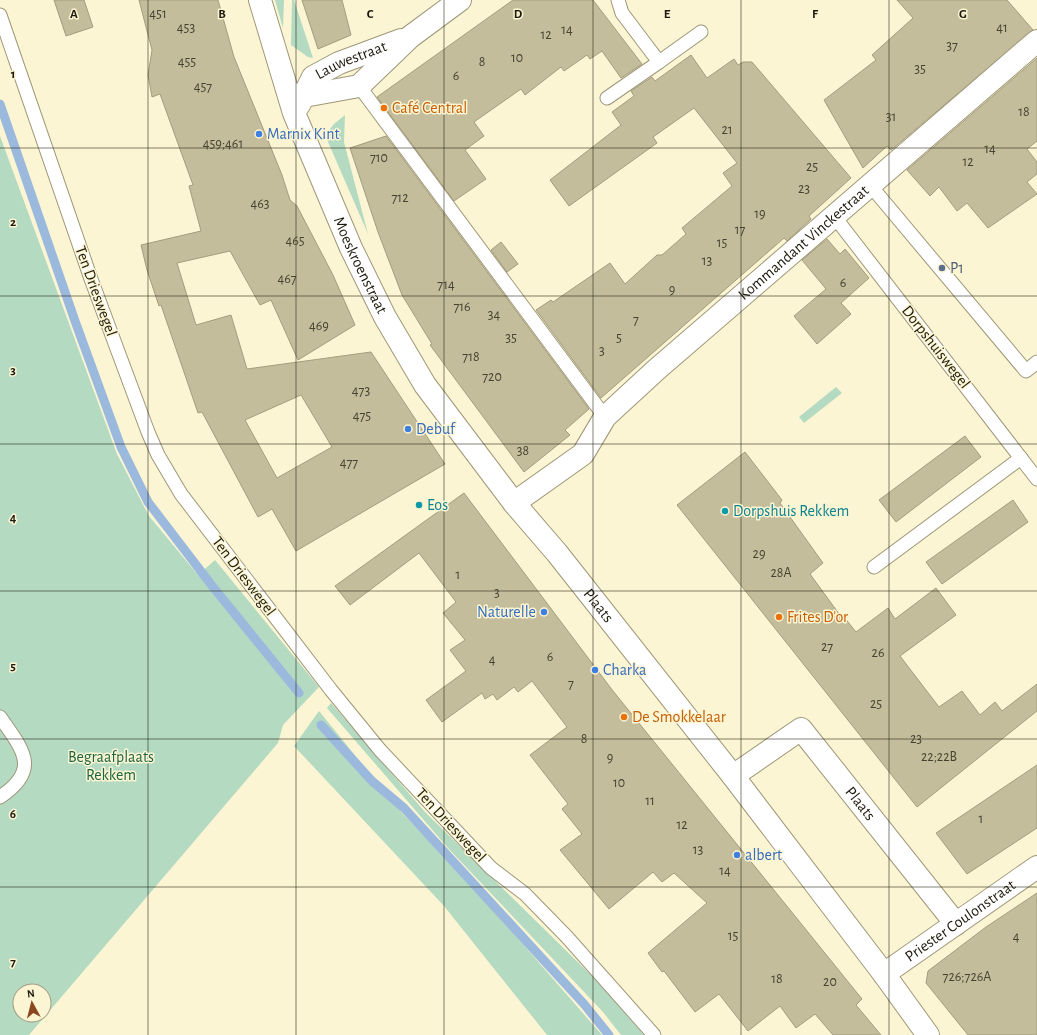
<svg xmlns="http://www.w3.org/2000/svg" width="1037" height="1035" viewBox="0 0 1037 1035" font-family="'Alegreya Sans',sans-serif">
<rect width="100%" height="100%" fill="#fcf5d3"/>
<g fill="#b4dac2" fill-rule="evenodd">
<path d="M275,0H284L283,28Z"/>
<path d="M292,0H294L313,58L308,57L291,45Z"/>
<path d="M345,115L344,142L368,234L325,135L334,124Z"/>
<path d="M0,136L117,454L149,516L198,575L215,560L319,687L283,725L278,743L29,1035H0ZM20,991H44V1015H20Z"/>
<path d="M836,387L842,393L804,423L799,417Z"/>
<path d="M331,703L425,812L596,980L644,1035H621L603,1012L448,848L327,708Z"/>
<path d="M319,711L402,813L472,886L602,1035H547L444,906L294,746Z"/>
</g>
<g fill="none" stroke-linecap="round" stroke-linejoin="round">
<g stroke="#9bb9dd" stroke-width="9">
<path d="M0,104L75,321L121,447L148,502L213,587L299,693"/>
<path d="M321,725L372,781L404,808L584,1004L609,1035"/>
</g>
</g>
<g fill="#c4bd9c" stroke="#a49d7d" fill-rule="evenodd">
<path d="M54,0H84L93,27L66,36Z"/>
<path d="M139,0H218L234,57L282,175L290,200L297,206L333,275L355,325L298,360L271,300L260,305L230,251L177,263L196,325L231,315L247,369L371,352L445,464L296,551L272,509L258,517L202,412L198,413L161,305L159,306L147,270L141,245L201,231L189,186L193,185L160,94L152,97L148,75L152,50ZM301,395L332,447L277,478L245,420Z"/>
<path d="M302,0H342L351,35L318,49Z"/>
<path d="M513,0H593L642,64L621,78L602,51L590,59L587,55L564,71L561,67L525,95L521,89L474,122L484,136L465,150L486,179L454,201L377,97Z"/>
<path d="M897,0H1007L1033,30L891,150L887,146L863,168L824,100L876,60L872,55L913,18Z"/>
<path d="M691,55L707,78L734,59L738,65L743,62H752L851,178L809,216L811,219L787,241L784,238L601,398L536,310L551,300L553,302L610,263L625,284L657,255H662L686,234L682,228L732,186L723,173L737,163L694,108L653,137L657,143L569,206L550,180L621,125L612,112L634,96L631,91L652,77L655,81Z"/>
<path d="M1037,58V141L1027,149L1037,162V174L1027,182L1037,194L988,228L967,203L957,211L939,187L930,196L907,170Z"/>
<path d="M386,136L589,409L565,430L570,435L524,472L430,345L432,344L402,295L378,232L350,148Z"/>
<path d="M827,239L840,254L845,249L869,278L841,303L851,314L817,344L794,316L826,289L802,260Z"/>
<path d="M501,242L518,264L507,272L491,250Z"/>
<path d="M965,436L981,457L896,522L879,500Z"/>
<path d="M745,452L782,500L780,503L823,563L810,574L842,618L844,617L856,632L888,608L895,619L936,588L956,615L900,656L939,707L962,691L980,715L995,702L1002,711L1037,684V711L917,807L677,505Z"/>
<path d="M464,493L613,691L862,999L856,1005L881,1035H833L815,1014L796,1028L780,1006L748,1031L719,994L695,1012L664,971L662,972L648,953L707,903L674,873L662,882L653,872L609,909L560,850L582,834L562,809L568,804L530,755L567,727L532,681L518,692L514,687L497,700L493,694L485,699L482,693L442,722L426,700L466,671L450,650L465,640L443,613L456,602L419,553L350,605L335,586Z"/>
<path d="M1013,500L1028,522L942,584L926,562Z"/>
<path d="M1037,765V828L967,874L936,833Z"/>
<path d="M1037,893V1035H968L926,983L928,971L986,927Z"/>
</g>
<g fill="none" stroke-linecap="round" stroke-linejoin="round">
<defs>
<g id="service">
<path d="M0,15L91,279L148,432L158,455L181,494L331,690L380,750L491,868L525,894L567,937L654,1035"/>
<path d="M659,62L701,32"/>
<path d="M359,86L605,417"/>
<path d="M607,98L659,62L622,13L618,0"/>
<path d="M870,185L1026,371L1037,362"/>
<path d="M834,216L1037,479"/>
<path d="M874,567L1021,458"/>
<path d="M0,717C22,749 42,769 0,797"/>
</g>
<g id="minor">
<path id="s1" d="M514,503L583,454L605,417L656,370L1037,41"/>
<path id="s2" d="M733,776L801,729L956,924"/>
<path id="s3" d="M884,974L1037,867"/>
</g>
<g id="tertiary">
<path d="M304,96L359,86L410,37L460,0"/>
<path id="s4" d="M299,105L313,77L339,63L401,40"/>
</g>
<g id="secondary">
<path id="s5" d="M260,0L294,113L351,248L385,317L425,385L514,503L557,553L733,776L884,974L928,1035"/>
</g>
</defs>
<use href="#service" stroke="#9e9778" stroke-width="15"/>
<use href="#minor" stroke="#9e9778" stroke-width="24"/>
<use href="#tertiary" stroke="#9e9778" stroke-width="24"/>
<use href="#secondary" stroke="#9e9778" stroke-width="24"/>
<use href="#service" stroke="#fff" stroke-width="13"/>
<use href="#minor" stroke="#fff" stroke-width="22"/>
<use href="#tertiary" stroke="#fff" stroke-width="22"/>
<use href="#secondary" stroke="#fff" stroke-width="22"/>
</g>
<path fill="none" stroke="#1d1a0d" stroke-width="1" stroke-opacity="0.55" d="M148,0V1035M296,0V1035M444,0V1035M593,0V1035M741,0V1035M889,0V1035M0,148H1037M0,296H1037M0,444H1037M0,591H1037M0,739H1037M0,887H1037"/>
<g fill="#e8710a" stroke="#fcf5d3" stroke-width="1.5">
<circle cx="384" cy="108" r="4"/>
<circle cx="779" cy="617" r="4"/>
<circle cx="624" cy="717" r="4"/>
</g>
<g fill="#3f7fe0" stroke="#fcf5d3" stroke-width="1.5">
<circle cx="259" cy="134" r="4"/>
<circle cx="408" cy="429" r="4"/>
<circle cx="544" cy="612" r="4"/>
<circle cx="595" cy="670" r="4"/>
<circle cx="737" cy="855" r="4"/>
</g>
<circle fill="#5c6f8a" stroke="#fcf5d3" stroke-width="1.5" cx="942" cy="268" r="4"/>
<g fill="#0f9aa8" stroke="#fcf5d3" stroke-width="1.5">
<circle cx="419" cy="505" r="4"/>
<circle cx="725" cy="511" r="4"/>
</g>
<g text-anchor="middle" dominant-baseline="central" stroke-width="3" stroke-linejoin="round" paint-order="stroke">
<g font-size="14" fill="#474331">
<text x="158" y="14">451</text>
<text x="186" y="28">453</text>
<text x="1002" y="28">41</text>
<text x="567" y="30">14</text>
<text x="546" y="35">12</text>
<text x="952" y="46">37</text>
<text x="517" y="58">10</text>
<text x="187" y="62">455</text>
<text x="482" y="62">8</text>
<text x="920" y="69">35</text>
<text x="456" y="76">6</text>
<text x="203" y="87">457</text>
<text x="1024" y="112">18</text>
<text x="891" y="117">31</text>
<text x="727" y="130">21</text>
<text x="223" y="144">459;461</text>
<text x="990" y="149">14</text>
<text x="379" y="158">710</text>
<text x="968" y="162">12</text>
<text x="812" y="167">25</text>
<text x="804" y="189">23</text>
<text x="400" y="198">712</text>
<text x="260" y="204">463</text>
<text x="760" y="214">19</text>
<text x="740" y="230">17</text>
<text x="295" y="241">465</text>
<text x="722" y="243">15</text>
<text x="707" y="261">13</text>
<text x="287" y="279">467</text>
<text x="843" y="283">6</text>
<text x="446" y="285">714</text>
<text x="672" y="290">9</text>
<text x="462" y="307">716</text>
<text x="494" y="315">34</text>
<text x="636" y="320">7</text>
<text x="319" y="326">469</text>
<text x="511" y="338">35</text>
<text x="619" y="338">5</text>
<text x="602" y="351">3</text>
<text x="471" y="357">718</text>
<text x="492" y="377">720</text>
<text x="361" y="391">473</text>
<text x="362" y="416">475</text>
<text x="523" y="451">38</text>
<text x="349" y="463">477</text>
<text x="759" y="554">29</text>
<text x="781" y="573">28A</text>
<text x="458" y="575">1</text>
<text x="497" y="593">3</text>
<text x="827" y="647">27</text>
<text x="878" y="653">26</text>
<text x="550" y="657">6</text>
<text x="492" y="660">4</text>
<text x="571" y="684">7</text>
<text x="876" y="704">25</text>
<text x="584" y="739">8</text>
<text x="916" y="739">23</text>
<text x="939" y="757">22;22B</text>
<text x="610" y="758">9</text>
<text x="619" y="783">10</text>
<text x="650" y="801">11</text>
<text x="981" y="819">1</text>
<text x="682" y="825">12</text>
<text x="698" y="850">13</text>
<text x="725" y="871">14</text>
<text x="733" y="936">15</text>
<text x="1016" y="937">4</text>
<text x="967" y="977">726;726A</text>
<text x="777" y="979">18</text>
<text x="830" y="982">20</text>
</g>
<g font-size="16" fill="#1d1a0d" stroke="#fcf5d3">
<text stroke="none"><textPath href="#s4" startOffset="73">Lauwestraat</textPath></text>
<text stroke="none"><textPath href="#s1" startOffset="392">Kommandant Vinckestraat</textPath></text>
<text stroke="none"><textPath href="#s5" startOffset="284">Moeskroenstraat</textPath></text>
<text transform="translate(96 291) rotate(70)">Ten Drieswegel</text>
<text transform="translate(936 347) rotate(52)">Dorpshuiswegel</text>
<text transform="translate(244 576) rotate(53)">Ten Drieswegel</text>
<text stroke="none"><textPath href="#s5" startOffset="701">Plaats</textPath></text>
<text stroke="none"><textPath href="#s2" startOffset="178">Plaats</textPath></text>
<text transform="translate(451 825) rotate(47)">Ten Drieswegel</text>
<text stroke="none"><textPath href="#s3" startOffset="93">Priester Coulonstraat</textPath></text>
</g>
<g font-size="16" fill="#c56008" stroke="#fcf5d3" text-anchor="start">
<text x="392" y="108">Café Central</text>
<text x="787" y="617">Frites D’or</text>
<text x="632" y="717">De Smokkelaar</text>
</g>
<g font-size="16" fill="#366cbe" stroke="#fcf5d3" text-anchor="start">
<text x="267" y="134">Marnix Kint</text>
<text x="416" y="429">Debuf</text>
<text x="536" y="612" text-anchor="end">Naturelle</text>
<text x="603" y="670">Charka</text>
<text x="745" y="855">albert</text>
</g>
<g font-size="16" fill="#4e5e75" stroke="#fcf5d3" text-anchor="start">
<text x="950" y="268">P1</text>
</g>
<g font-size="16" fill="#0d838f" stroke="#fcf5d3" text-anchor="start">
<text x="427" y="505">Eos</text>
<text x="733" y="511">Dorpshuis Rekkem</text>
</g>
<g font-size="16" fill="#1d6541" stroke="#fcf5d3">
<text x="111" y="757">Begraafplaats<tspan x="111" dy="18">Rekkem</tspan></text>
</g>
</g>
<g font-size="13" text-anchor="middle" font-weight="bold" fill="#1d1a0d" stroke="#fcf5d3" stroke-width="3" stroke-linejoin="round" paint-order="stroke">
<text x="74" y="18">A</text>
<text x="222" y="18">B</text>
<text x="370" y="18">C</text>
<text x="518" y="18">D</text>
<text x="667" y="18">E</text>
<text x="815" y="18">F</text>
<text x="963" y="18">G</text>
<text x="13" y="78">1</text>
<text x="13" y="226">2</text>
<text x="13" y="374">3</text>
<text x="13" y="522">4</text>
<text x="13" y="670">5</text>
<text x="13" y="818">6</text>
<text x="13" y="966">7</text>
</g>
<g transform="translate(32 1003) rotate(353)"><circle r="19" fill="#fcf5d3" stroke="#a39d84"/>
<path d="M0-3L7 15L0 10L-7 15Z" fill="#8d4622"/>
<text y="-6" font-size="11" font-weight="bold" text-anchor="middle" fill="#1d1a0d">N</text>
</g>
</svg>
